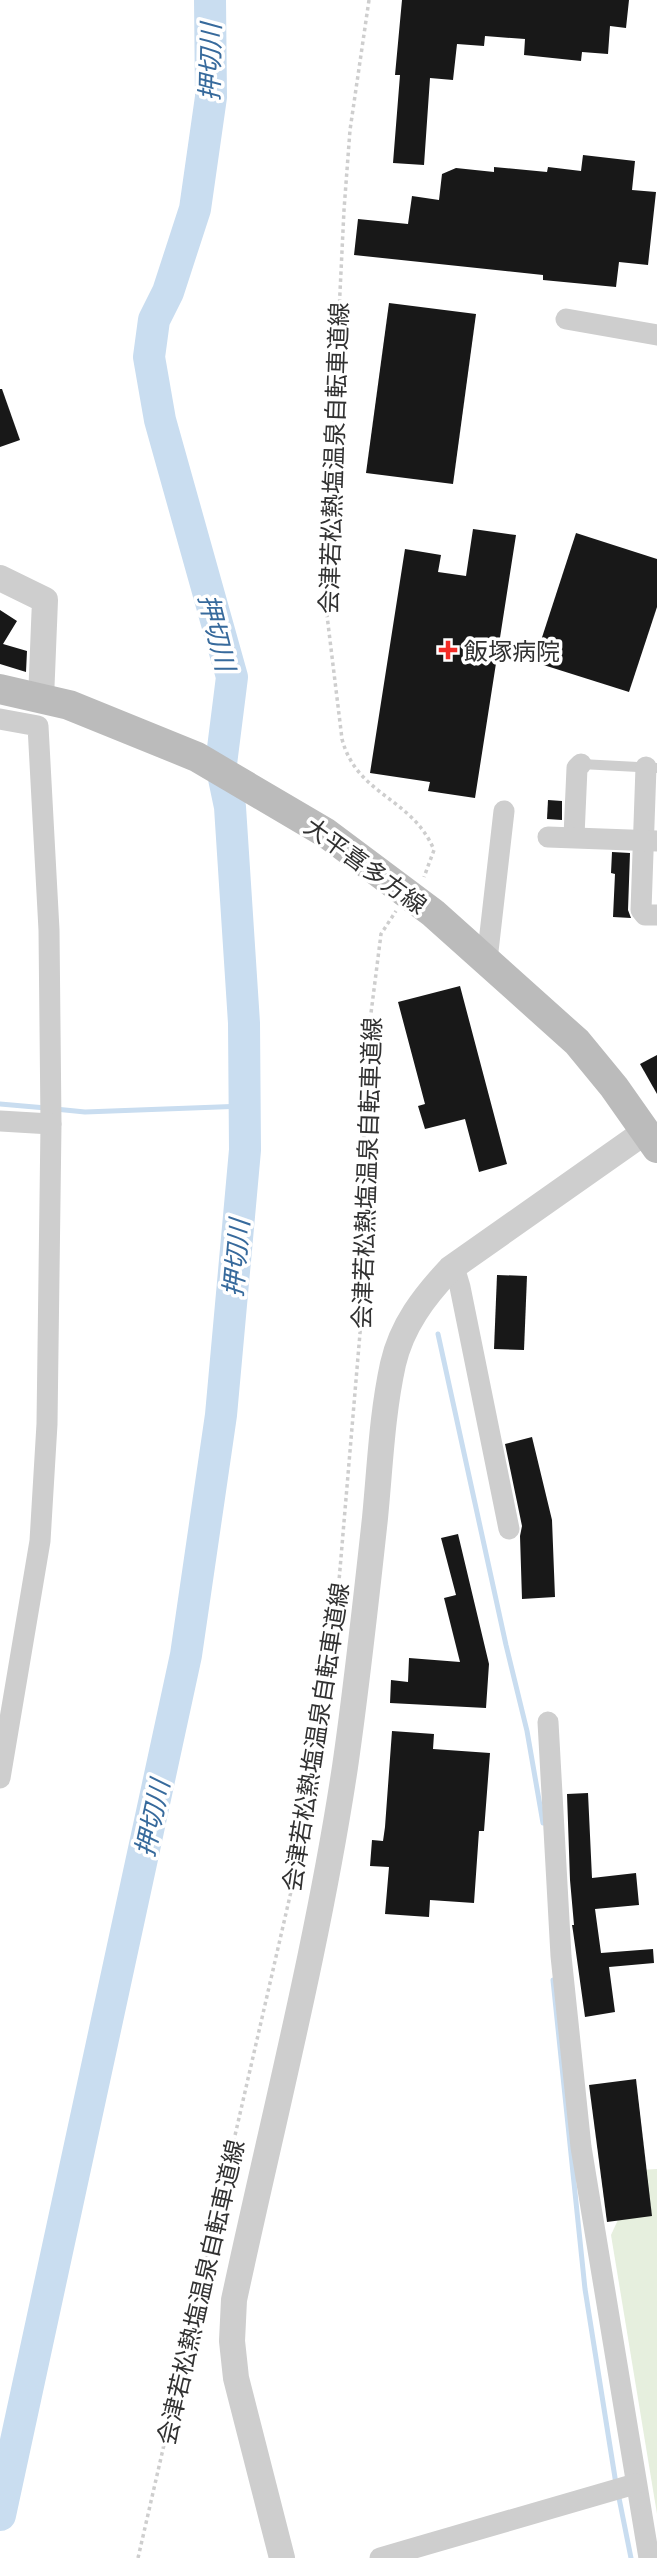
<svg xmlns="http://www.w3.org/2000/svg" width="657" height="2558" viewBox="0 0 657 2558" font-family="Commissioner,'Noto Sans JP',sans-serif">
<rect width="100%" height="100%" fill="#fff"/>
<path fill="#e6efde" d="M657,2169V2514L611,2235L641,2170Z"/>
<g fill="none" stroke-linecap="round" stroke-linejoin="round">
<g stroke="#c9ddf0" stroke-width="5">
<path d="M0,1104L46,1108"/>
<path d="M55,1109L85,1112L245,1106"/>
<path d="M438,1334L506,1645L527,1731L543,1823"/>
<path d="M553,1980L585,2289L616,2484"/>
<path d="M618,2493L631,2558"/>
</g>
<path stroke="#c9ddf0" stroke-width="32" d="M0,2515L186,1655L221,1415L245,1150L244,1023L230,807L221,764L232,677L160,420L149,357L154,320L168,292L195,209L211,97L210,0"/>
</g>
<g fill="#181818">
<path d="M402,0H629L626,28L610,26L608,54L582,52L581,61L524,55L525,39L485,36L484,46L457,44L453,80L430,78L424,165L393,163L400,75H395Z"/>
<path d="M583,155L635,161L632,190L656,192L648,265L619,262L616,287L543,280V275L354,255L358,219L408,224L412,196L439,200L442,174L456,168L494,172V167L547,172L548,167L581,171Z"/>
<path d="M389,303L476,314L453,484L366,473Z"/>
<path d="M0,389H2L20,440L0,447Z"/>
<path d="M473,529L516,535L475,798L428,791L430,782L370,773L405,549L441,555L438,572L466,576Z"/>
<path d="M576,533L657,559V607L629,692L534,662Z"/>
<path d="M0,610L17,621L3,644L27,651L26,672L0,664Z"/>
<path d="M548,800L562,801V820L547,819Z"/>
<path d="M612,852L630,853L628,910L631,918L613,917L615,874L611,873Z"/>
<path d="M460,986L507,1164L479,1172L465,1119L425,1129L418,1106L425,1104L398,1002Z"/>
<path d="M657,1055V1094L640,1064Z"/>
<path d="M497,1275L527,1276L524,1350L494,1349Z"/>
<path d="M532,1437L552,1520L555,1597L522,1599L520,1536L522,1526L505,1444Z"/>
<path d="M458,1534L489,1664L486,1708L390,1703L391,1680L408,1682L409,1658L460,1662L444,1598L456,1595L441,1538Z"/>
<path d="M392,1731L434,1734L433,1749L490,1753L484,1831H479L474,1903L430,1900L429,1917L385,1914L389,1867L370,1866L372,1840L383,1841L385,1827Z"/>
<path d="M588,1793L592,1878L636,1873L639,1905L595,1909L601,1953L653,1949L654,1963L609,1967L615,2012L585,2017L573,1931L572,1925H574L570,1880L567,1794Z"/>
<path d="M636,2079L652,2216L607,2222L589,2085Z"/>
</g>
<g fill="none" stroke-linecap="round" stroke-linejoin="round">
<g stroke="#cecece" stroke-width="3.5" stroke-dasharray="3.5 3.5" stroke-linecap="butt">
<path d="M369,0L350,130L344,210L325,599L342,739C357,796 412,797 434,850L424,877"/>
<path d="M138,2558L298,1861L335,1628L364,1286V1120L369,1029L381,934L396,911"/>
</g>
<path stroke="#cecece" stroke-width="10" d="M581,764L657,768"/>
<g stroke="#cecece" stroke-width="21">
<path d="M566,319L657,335"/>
<path d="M0,719L38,726L49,930L51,1124L47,1424L40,1541L0,1778"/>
<path d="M646,767L641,910L645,915H657"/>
<path d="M574,836L577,768L581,764"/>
<path d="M548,837L657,841"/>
<path d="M487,960L504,811"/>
<path d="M0,1121L51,1124"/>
<path d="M450,1269L457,1277L460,1287L509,1529"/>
<path d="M548,1722L561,1956L581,2147L649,2558"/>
<path d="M380,2558L635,2484"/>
</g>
<g stroke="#cecece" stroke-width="26">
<path d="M0,578L45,600L41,699"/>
<path d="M282,2558L236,2378L232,2341L234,2300C272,2123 318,1946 345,1767C357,1684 366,1601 375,1518C380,1467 382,1414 393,1364C402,1325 424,1297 450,1269L646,1131"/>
</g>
<path stroke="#bbb" stroke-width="30" d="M0,689L69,705L197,757L326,833L433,913L577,1042L614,1087L657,1148"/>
</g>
<path fill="#f52c27" stroke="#fff" stroke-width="2.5" d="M444.5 639.5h7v7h7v7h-7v7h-7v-7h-7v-7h7z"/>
<g text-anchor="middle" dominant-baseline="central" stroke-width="7" stroke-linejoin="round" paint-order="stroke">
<g font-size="24" fill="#313131" stroke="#fff">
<text transform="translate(333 458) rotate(-88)">会津若松熱塩温泉自転車道線</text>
<text transform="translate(366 865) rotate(36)">大平喜多方線</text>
<text transform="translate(366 1173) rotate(-88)">会津若松熱塩温泉自転車道線</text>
<text transform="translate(315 1737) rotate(-81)">会津若松熱塩温泉自転車道線</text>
<text transform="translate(200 2292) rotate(-77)">会津若松熱塩温泉自転車道線</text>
</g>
<g font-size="24" fill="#313131" stroke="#fff" text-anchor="start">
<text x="464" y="650">飯塚病院</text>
</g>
<g font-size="26" font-style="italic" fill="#376a9c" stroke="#fff">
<text transform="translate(209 62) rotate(-89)">押切川</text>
<text transform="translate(218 632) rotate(76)">押切川</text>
<text transform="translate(235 1258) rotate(-85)">押切川</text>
<text transform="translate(151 1818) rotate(-78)">押切川</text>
</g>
</g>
</svg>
